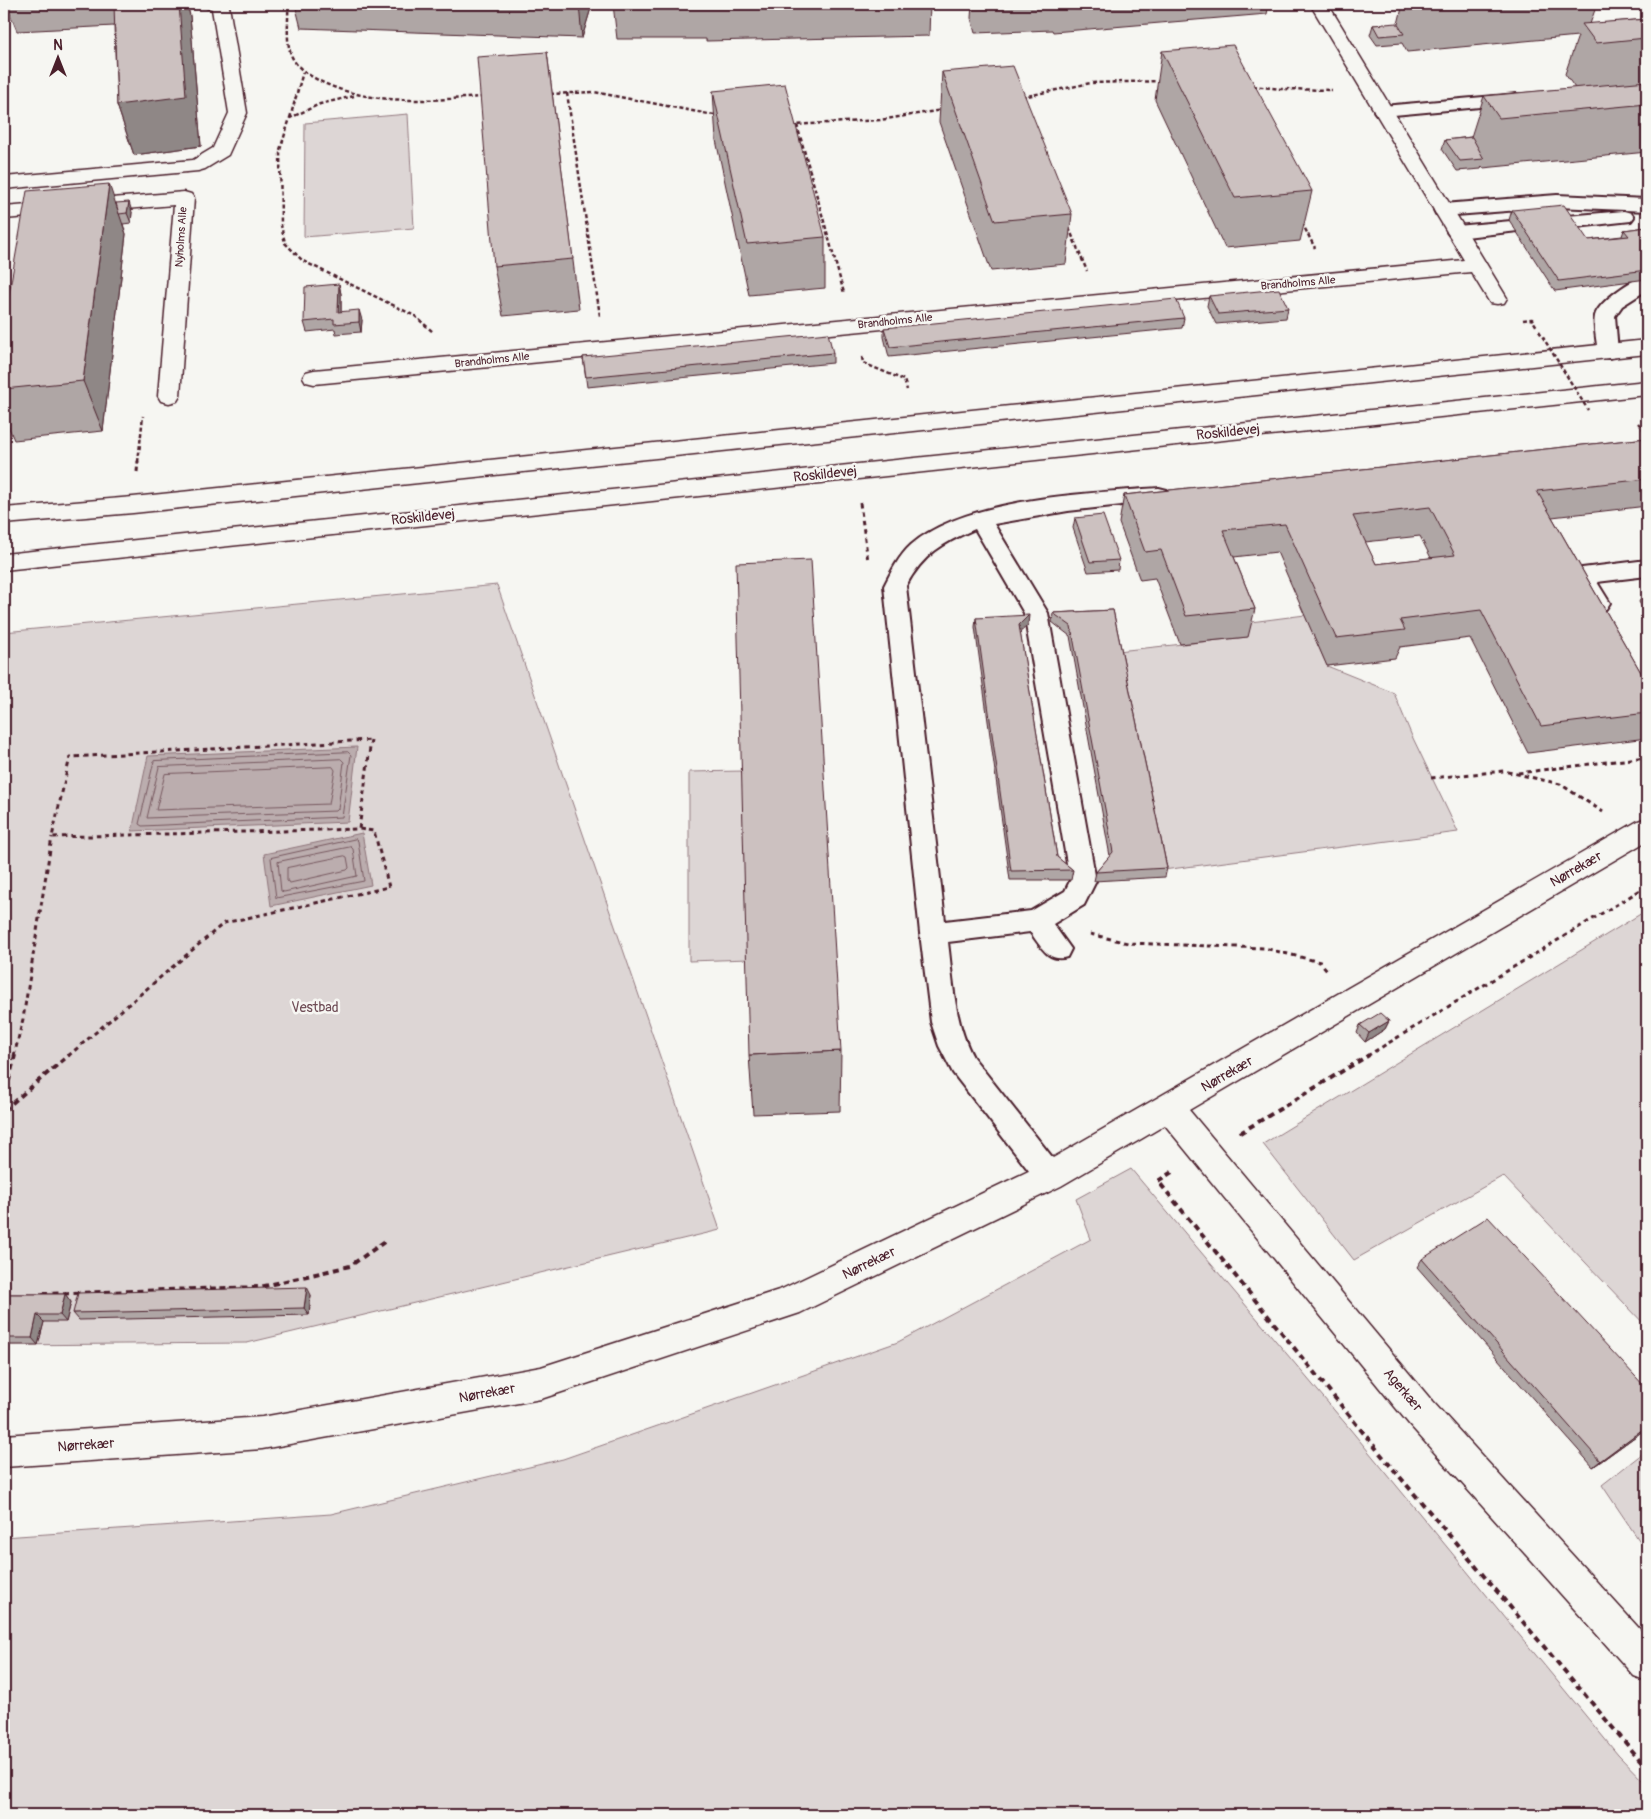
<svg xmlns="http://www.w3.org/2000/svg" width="1651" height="1819" viewBox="0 0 1651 1819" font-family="Pangolin,sans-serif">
<rect width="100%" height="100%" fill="#f6f6f2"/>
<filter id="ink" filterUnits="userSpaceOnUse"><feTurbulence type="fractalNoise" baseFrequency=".02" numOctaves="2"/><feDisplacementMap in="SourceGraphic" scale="10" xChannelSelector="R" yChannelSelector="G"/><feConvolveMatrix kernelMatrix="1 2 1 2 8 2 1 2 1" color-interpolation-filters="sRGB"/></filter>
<g filter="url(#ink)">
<g fill="#ddd6d5" stroke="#947a80">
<path d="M408,114L414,228L304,237L305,123Z"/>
<path d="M497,585L720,1230L247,1343L4,1345V632Z"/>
<path d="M1305,615L1327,666L1394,693L1411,734L1458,832L1163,870L1118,651L1247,637L1243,623Z"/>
<path d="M744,771L749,959L689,961V772Z"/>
<path d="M1647,910V1327L1503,1176L1354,1260L1263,1144Z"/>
<path d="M1131,1169L1350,1429L1618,1755L1647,1785V1815H4V1537L331,1514L563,1459L898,1342L1091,1239L1076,1199Z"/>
<path d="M1647,1450V1552L1602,1485Z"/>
</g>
<g fill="#bbadae" stroke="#8e747a">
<path d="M357,747L348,822L132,831L148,756Z"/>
<path d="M362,833L371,885L271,906L264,854Z"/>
</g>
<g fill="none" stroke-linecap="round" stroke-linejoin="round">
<g stroke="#77585f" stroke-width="1">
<path d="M348,752L351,755L342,817L142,826L139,824L154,761Z"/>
<path d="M341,759L344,762L338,809L336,811L147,818L159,767Z"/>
<path d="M333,767L335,770L329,804L156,810L165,774Z"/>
<path d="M356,839L358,841L364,881L276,898L271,858Z"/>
<path d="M351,847L353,849L357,876L284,892L281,891L278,862Z"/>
<path d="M345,856L347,857L349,868L347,870L290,883L287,881V868Z"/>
</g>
<defs>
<g id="lane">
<path d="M1517,94L1523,95L1526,99L1523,103L1383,116L1377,115L1374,111L1377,107L1383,106Z"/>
<path d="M1557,195L1647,199V211L1557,207L1443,216L1436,214L1434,210L1436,206L1443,204Z"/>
<path d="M1624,211L1631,213L1634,217L1631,221L1567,228L1560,226L1557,222L1560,218L1567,216Z"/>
<path d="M1511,221L1518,223L1521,227L1518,231L1457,238L1450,236L1447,232L1450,228L1457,226Z"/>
<path d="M1647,275V290L1622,306L1615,316L1618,352L1615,357L1608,358L1601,357L1598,352C1597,343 1593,324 1595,316C1599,301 1632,279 1647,275Z"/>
<path d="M1159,488L1167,490L1170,495L1167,500L1068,511L994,524L1048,613L1096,881L1084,905L1053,924L1071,949L1067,957C1048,963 1041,946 1030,932L948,942C953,981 954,1022 973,1057L1060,1167L1065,1176L1060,1185L1050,1189L1040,1185L953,1073L939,1046L931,1022L920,933L884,586C891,572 899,556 911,545C965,498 1088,493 1159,488ZM975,529L1024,613L1070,881L1065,891L1031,911L945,921L906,586C923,554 943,543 975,529Z"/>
<path d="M1647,560V576L1597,582L1610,603L1606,609L1598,611L1590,609L1571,576L1574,570L1582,568Z"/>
</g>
<g id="street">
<path d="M204,4H227L229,6L247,113L228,155L205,169L198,171L4,189V177L193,160L213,148L229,113L212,9L207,8Z"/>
<path d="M1310,4H1328L1507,298L1504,303L1497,304L1490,303L1471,272L314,384L306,382L303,377L306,372L314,370L1464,260Z"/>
<path d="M184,192L191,194L194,198L180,396L177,401L169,403L161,401L158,396L174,205L4,219V207Z"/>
<path d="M1647,818V841L1189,1110L1433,1402L1647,1637V1681L1634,1676L1409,1424L1165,1125L1061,1186L800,1313L541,1399L262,1449L4,1467V1435L262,1417L541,1367L782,1289L1039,1166L1638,821Z"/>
</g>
<g id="secondary">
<path d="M1647,340V354L133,513L4,524V508L133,497Z"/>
<path d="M1647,381V395L4,570V554Z"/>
</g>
</defs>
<use href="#lane" stroke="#4a1f2b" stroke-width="4"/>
<use href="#street" stroke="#4a1f2b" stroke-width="3"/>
<use href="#secondary" stroke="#4a1f2b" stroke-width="3"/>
<g stroke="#4a1f2b" stroke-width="2.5" stroke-dasharray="4 2.5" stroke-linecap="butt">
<path d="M288,4C289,21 285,41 292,57C298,70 312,77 324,83C375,106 429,100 483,97"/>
<path d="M1253,86L1281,89L1332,90"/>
<path d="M567,93L600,316"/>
<path d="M550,94L594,92L719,116"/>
<path d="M354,96L320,104L290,118L280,150L281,225L285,243L303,261L415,316L433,332"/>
<path d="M1022,97L1091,83L1162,81"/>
<path d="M290,118L303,72"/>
<path d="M792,125L880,120L942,110"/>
<path d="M797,125L844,293"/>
<path d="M1302,223L1315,248"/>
<path d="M1069,228L1087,271"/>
<path d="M1523,320L1532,319L1537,327"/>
<path d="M862,357L863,363L904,380L907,390"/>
<path d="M1638,423L1647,433"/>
<path d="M138,462L143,416"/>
</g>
<g stroke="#4a1f2b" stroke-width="3" stroke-dasharray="4.5 4" stroke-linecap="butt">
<path d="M137,472L138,461"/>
<path d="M860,503L868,561"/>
<path d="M371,740L359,829L52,837L70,757Z"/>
<path d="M1518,773L1647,757"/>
<path d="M1431,778L1504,771L1560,784L1603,812"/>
<path d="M1090,934L1128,943L1264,948L1320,962L1327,970"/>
<path d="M14,1056L23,1019L52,837"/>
<path d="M68,1056L224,923L389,887L374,831L359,829"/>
<path d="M1367,1056L1647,886"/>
</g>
<g stroke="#4a1f2b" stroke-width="4" stroke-dasharray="6 4.5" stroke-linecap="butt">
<path d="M4,1101L15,1055"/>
<path d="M4,1110L69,1055"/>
<path d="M1240,1133L1369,1055"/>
<path d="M1172,1172L1158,1181L1388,1463L1647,1768"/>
<path d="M42,1294L260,1287L350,1266L384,1242"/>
</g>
<use href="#lane" fill="#f6f6f2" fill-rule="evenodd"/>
<use href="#street" fill="#f6f6f2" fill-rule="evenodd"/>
<use href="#secondary" fill="#f6f6f2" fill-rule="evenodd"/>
<path stroke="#4a1f2b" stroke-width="2.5" stroke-dasharray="4 2.5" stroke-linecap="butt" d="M1539,331L1588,410"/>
</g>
<g fill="#afa6a5" stroke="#4a1f2b" fill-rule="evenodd">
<path d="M6,4H187L190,16L201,146L134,155L117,105L114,26L17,31Z"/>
<path d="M295,4H590L591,8L582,38L301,28Z"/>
<path d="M613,4H930L929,36L706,41V39H617Z"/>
<path d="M972,4H1269L1267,14L1053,32L1052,30L975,33L971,18Z"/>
<path d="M1403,4H1597L1590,24L1647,19V152L1483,168L1482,166L1481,169L1457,171L1442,149L1445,140L1471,137L1484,96L1575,88L1565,74L1578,36L1407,52L1402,43L1377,45L1370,35L1373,25L1398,24Z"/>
<path d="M1162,51L1312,191L1300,241L1225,248L1155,100Z"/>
<path d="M547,52L579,309L503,316L494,266Z"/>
<path d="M942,72L1072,214L1066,264L991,271L939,122Z"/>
<path d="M713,91L825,237V288L749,295L716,140Z"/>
<path d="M116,203L132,212L131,223L123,224L126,234L103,431L14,440L4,416V322Z"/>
<path d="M1512,210L1588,240L1622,236L1624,230L1647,227V279L1555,291L1509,220Z"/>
<path d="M339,284L341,294V312L362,320L361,332L336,334L335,329L307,332L304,322Z"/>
<path d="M1209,296L1288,308L1286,318L1216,324L1207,306Z"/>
<path d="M1184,318L1182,328L889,357L884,337V328Z"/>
<path d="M833,353V363L587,387L583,357Z"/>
<path d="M1647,438V506L1552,517L1647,683V738L1528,753L1470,638L1400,647L1395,658L1327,666L1277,552L1234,557L1255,609L1248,637L1180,644L1155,578L1140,580L1119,523L1124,495ZM1420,536L1431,558L1376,564L1365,542Z"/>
<path d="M1075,518L1119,560L1118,570L1088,572L1073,528Z"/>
<path d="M1647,591V615L1639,602L1644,592Z"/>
<path d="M1113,610L1167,868L1165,877L1094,881L1096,872L1110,856L1070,636L1052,622L1053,613Z"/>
<path d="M976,618L1028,625L1020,632L1057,857L1073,870L1071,880H1010L975,627Z"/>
<path d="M1389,1021L1385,1029L1365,1042L1357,1033L1360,1025Z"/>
<path d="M841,1051L840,1111L753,1114L749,1055Z"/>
<path d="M1422,1259L1647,1389V1428L1593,1467L1417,1267Z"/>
<path d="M4,1294H65L71,1302L66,1322H44L38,1345H4Z"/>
<path d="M311,1295L309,1315L79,1320L73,1313Z"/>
</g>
<g fill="#8f8786" stroke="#4a1f2b">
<path d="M179,4H187L190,16L201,146L134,155L117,105Z"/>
<path d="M579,4H590L591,8L582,38Z"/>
<path d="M109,184L126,234L103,431L83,381Z"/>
<path d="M129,202L132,212L131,223L127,213Z"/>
<path d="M339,284L341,294V322L338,312Z"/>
<path d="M359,310L362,320L361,332L359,322Z"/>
<path d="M1029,615L1028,625L1018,634L1019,625Z"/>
<path d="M1389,1021L1385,1029L1365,1042L1369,1033Z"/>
<path d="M307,1287L311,1295L309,1315L304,1308Z"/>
<path d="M65,1294L71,1302L66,1322L60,1315Z"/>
<path d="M37,1315L44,1322L38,1345L32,1338Z"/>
<path d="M1647,1426V1428L1593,1467L1600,1461Z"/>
</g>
<g fill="#ccc1c0" stroke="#4a1f2b" fill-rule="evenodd">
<path d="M114,4H179L186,96L117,105Z"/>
<path d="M1647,19V40L1646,38L1596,43L1582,24Z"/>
<path d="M1397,23L1404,34L1379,36L1373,25Z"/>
<path d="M1233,45L1312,191L1235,198L1162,51Z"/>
<path d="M547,52L573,259L494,266L477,57Z"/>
<path d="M1013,66L1072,214L995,221L942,72Z"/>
<path d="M1647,81V104L1499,118L1484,96Z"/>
<path d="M785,84L825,237L747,244L713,91Z"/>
<path d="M1472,137L1484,159L1460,161L1445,140Z"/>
<path d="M109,184L83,381L4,389V322L27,191Z"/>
<path d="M129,202L127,213L119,214L116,203Z"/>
<path d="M1564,205L1588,240L1629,236L1624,230L1647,227V270L1559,281L1512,210Z"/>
<path d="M339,284L338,312L359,310V322L334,324V319L304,322L305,287Z"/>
<path d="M1279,289L1288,308L1218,314L1209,296Z"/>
<path d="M1176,299L1184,318L890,347L884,328Z"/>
<path d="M828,333L833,353L586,377L583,357Z"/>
<path d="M1647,438V479L1537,491L1647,683V713L1541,726L1481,610L1400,620L1405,630L1336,638L1285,524L1223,530L1255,609L1186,616L1161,550L1145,552L1124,495ZM1430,507L1455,555L1376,564L1353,516Z"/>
<path d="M1103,515L1119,560L1090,562L1075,518Z"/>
<path d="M811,560L841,1051L749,1055L736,563Z"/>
<path d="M1647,591V598L1644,592Z"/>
<path d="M1113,610L1167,868L1096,872L1113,852L1071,626L1053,613Z"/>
<path d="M1029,615L1019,625L1057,857L1073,870L1011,871L976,618Z"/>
<path d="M1380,1013L1389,1021L1369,1033L1360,1025Z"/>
<path d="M1488,1217L1647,1389V1426L1600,1461L1422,1259Z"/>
<path d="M307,1287L304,1308L73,1313L78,1293Z"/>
<path d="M4,1294H65L60,1315H37L32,1338H4Z"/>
</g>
</g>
<g text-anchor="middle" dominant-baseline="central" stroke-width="5" stroke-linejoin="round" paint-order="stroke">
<g font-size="11" fill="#4a1f2b" stroke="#f6f6f2">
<text transform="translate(181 237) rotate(-86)">Nyholms Alle</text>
<text transform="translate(1298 283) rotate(-5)">Brandholms Alle</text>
<text transform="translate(895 321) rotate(-6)">Brandholms Alle</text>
<text transform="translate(492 360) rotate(-6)">Brandholms Alle</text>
</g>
<g font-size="14" fill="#4a1f2b" stroke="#f6f6f2">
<text transform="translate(1228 432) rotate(-6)">Roskildevej</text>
<text transform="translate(825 474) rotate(-6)">Roskildevej</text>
<text transform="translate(423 517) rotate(-6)">Roskildevej</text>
<text transform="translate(1576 869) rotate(-30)">Nørrekær</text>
<text transform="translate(1227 1074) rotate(-30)">Nørrekær</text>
<text transform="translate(869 1263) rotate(-26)">Nørrekær</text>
<text transform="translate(1403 1390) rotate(50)">Agerkær</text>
<text transform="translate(487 1393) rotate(-10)">Nørrekær</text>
<text transform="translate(86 1445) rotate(-4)">Nørrekær</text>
</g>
<g font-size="14" fill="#6f4d56" stroke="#f6f6f2">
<text x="315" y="1007">Vestbad</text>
</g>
</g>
<rect width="1651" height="1819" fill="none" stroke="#f6f6f2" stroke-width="20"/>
<rect x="10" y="10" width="1631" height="1799" fill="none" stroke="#4a1f2b" stroke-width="2" filter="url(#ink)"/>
<g transform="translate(58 58)" stroke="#f6f6f2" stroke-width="4" paint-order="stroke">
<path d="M0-4L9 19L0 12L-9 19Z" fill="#4a1f2b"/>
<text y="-8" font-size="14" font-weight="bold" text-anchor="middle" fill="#4a1f2b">N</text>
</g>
</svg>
